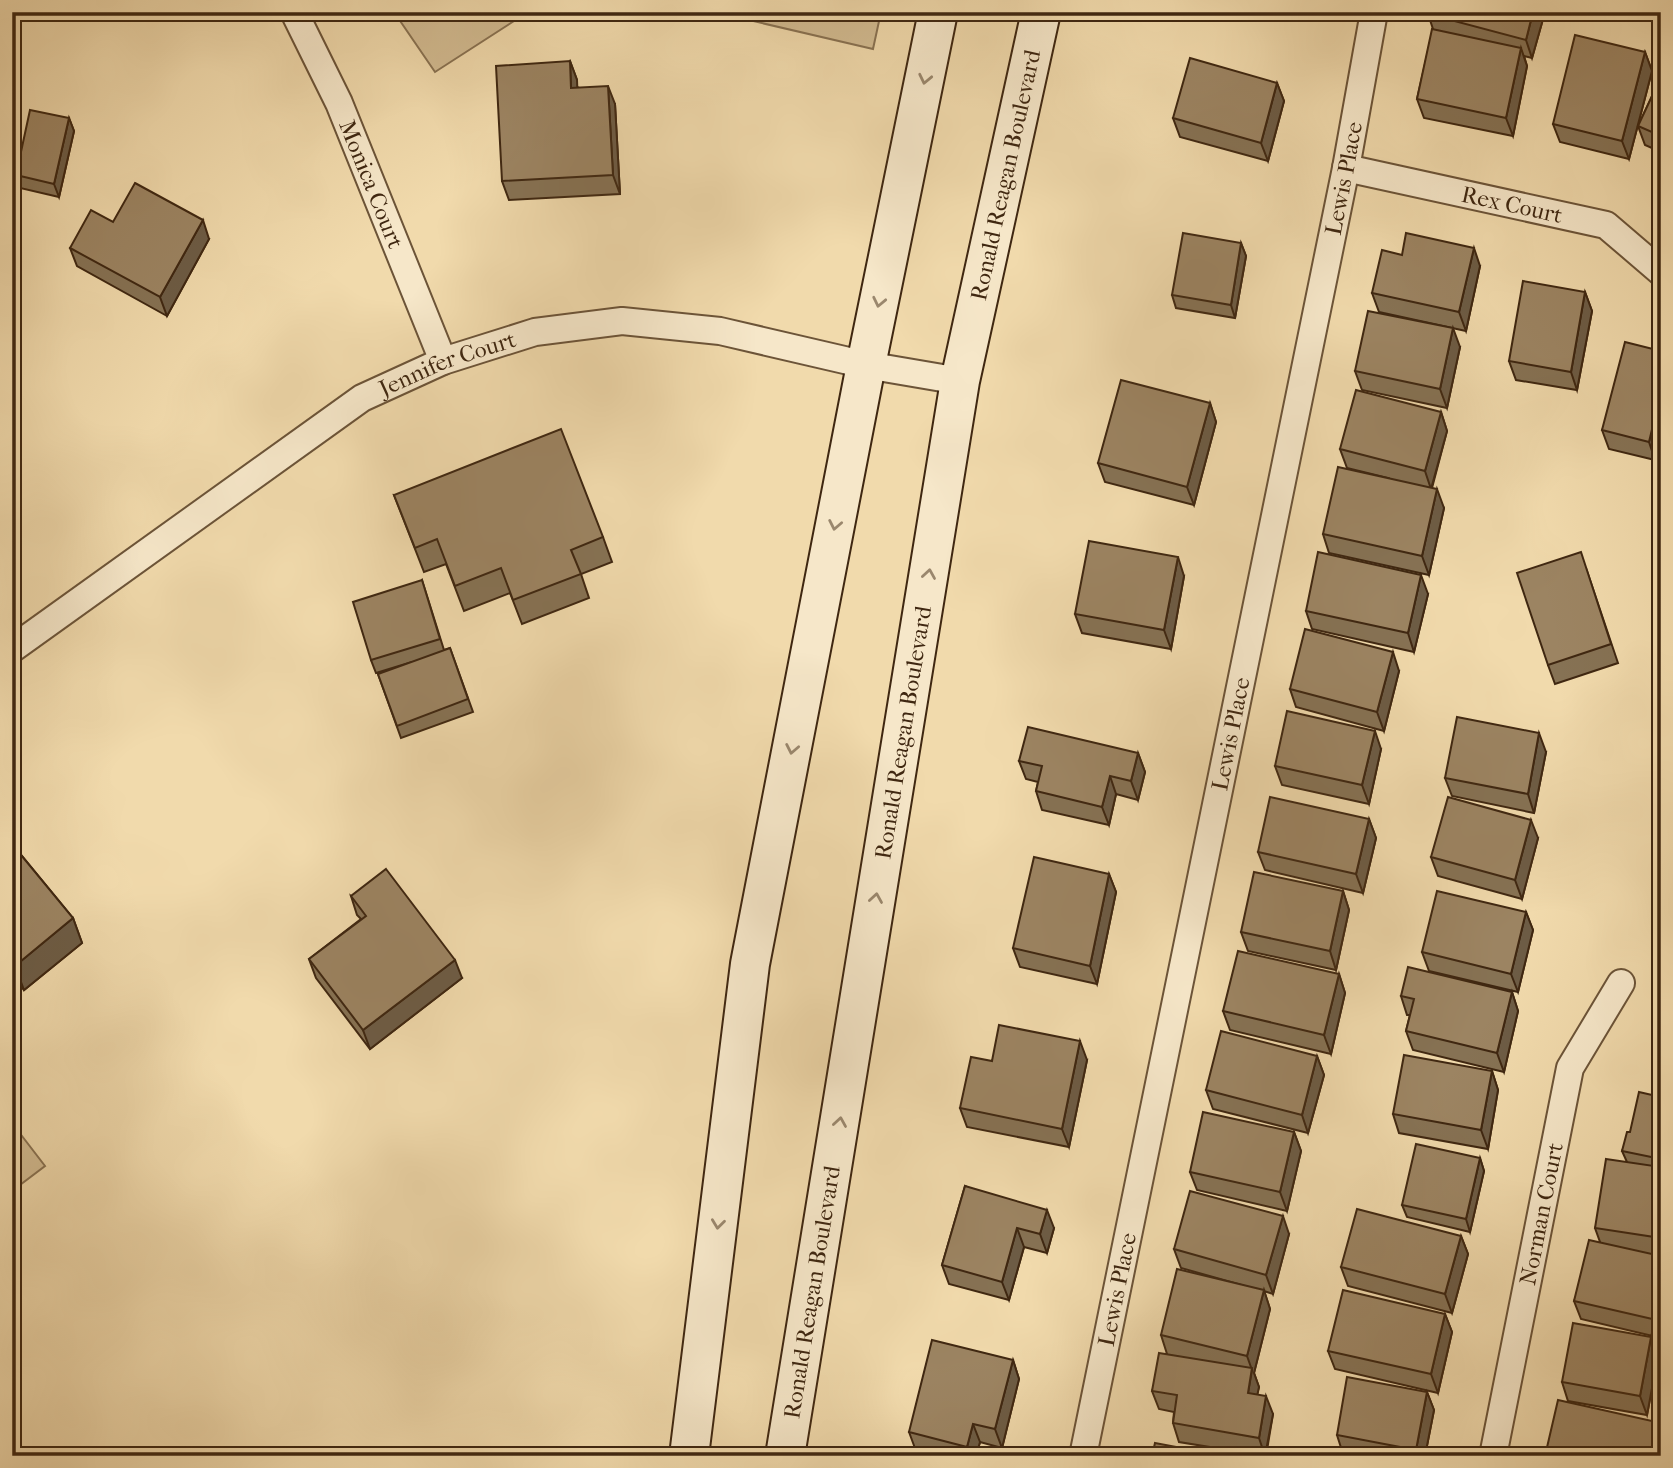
<svg xmlns="http://www.w3.org/2000/svg" width="1673" height="1468" viewBox="0 0 1673 1468" font-family="'IM FELL French Canon',serif">
<rect width="100%" height="100%" fill="#f1daac"/>
<filter id="stains"><feTurbulence type="fractalNoise" baseFrequency=".00286" numOctaves="4"/><feColorMatrix values="0 0 0 0 .2 0 0 0 0 .09 0 0 0 0 .02 0 0 0 .5 -.17"/></filter>
<radialGradient id="worn" r=".72"><stop offset=".6" stop-color="#630" stop-opacity="0"/><stop offset="1" stop-color="#630" stop-opacity=".3"/></radialGradient>
<g fill="#d3bc92" stroke="#897252" stroke-width="2">
<path d="M394,12H528L435,72Z"/>
<path d="M600,12H881L873,49L723,14Z"/>
<path d="M12,1123L45,1166L12,1191Z"/>
</g>
<g fill="none" stroke-linecap="round" stroke-linejoin="round">
<defs>
<g id="minor">
<path id="s1" d="M294,12L339,103L443,361"/>
<path id="s2" d="M1346,168L1606,225L1661,272"/>
<path id="s3" d="M12,649L362,398L443,361L535,332L622,321L720,331L866,365L960,381"/>
<path id="s4" d="M1083,1456L1346,168L1374,12"/>
<path id="s5" d="M1493,1456L1570,1068L1621,983"/>
</g>
<g id="secondary">
<path d="M689,1456L750,964L866,365L938,12"/>
<path id="s6" d="M785,1456L960,381L1041,12"/>
</g>
</defs>
<use href="#minor" stroke="#6c5438" stroke-width="30"/>
<use href="#secondary" stroke="#3f2711" stroke-width="42"/>
<use href="#minor" stroke="#f6e7c9" stroke-width="26"/>
<use href="#secondary" stroke="#f6e7c9" stroke-width="38"/>
</g>
<g fill="#867254" stroke="#3f2711" stroke-width="2">
<path d="M1273,12H1301L1299,18Z"/>
<path d="M1545,12L1532,58L1524,56L1527,66L1513,136L1424,118L1417,99L1433,29L1428,14Z"/>
<path d="M1645,52L1652,71L1629,159L1560,142L1553,124Z"/>
<path d="M570,61L577,80V87L615,104L620,194L509,200L502,181Z"/>
<path d="M1661,77V152L1645,145L1638,126Z"/>
<path d="M1277,83L1284,101L1268,161L1180,137L1173,118Z"/>
<path d="M69,118L74,131L59,197L20,188L16,175Z"/>
<path d="M113,222L209,239L167,316L77,266L70,248Z"/>
<path d="M1241,243L1246,256L1235,318L1176,308L1172,295Z"/>
<path d="M1480,266L1466,331L1379,312L1372,293Z"/>
<path d="M1585,292L1592,311L1577,390L1516,380L1509,361Z"/>
<path d="M1460,347L1447,408L1362,390L1355,371Z"/>
<path d="M1661,351V440L1655,460L1609,449L1602,430Z"/>
<path d="M1210,403L1216,422L1194,505L1105,482L1098,463Z"/>
<path d="M1441,412L1447,431L1432,488L1444,508L1429,575L1329,553L1323,534L1388,478L1347,468L1340,449Z"/>
<path d="M394,495L603,537L612,562L581,574L589,598L522,624L510,593L464,611L446,564L424,572Z"/>
<path d="M1587,571L1618,663L1555,684L1548,665Z"/>
<path d="M1184,576L1171,649L1082,633L1075,614Z"/>
<path d="M422,580L444,650L450,648L473,712L401,738L378,674L412,662L376,673L371,660Z"/>
<path d="M1428,594L1414,652L1312,629L1306,611Z"/>
<path d="M1399,671L1384,731L1296,707L1290,689Z"/>
<path d="M1381,749L1369,804L1282,785L1275,766Z"/>
<path d="M1546,752L1534,813L1452,796L1445,778Z"/>
<path d="M1138,753L1145,772L1138,800L1116,794L1109,825L1042,810L1036,791L1038,782L1026,779L1019,761Z"/>
<path d="M1369,819L1376,838L1363,893L1265,870L1258,852Z"/>
<path d="M1538,838L1522,899L1438,876L1431,857Z"/>
<path d="M12,844L73,918L82,943L24,990L12,976Z"/>
<path d="M1109,874L1116,892L1097,984L1020,967L1013,948Z"/>
<path d="M1343,891L1349,910L1336,970L1248,951L1241,932Z"/>
<path d="M351,896L462,978L370,1049L316,978L309,959L361,919L357,915Z"/>
<path d="M1526,912L1533,930L1518,992L1429,971L1422,952Z"/>
<path d="M1339,974L1345,993L1331,1054L1230,1030L1223,1011Z"/>
<path d="M1512,992L1518,1011L1504,1072L1413,1050L1406,1031L1410,1015H1407L1401,996Z"/>
<path d="M1317,1056L1324,1075L1308,1133L1213,1109L1206,1090Z"/>
<path d="M1087,1060L1069,1147L967,1127L960,1108Z"/>
<path d="M1492,1071L1498,1090L1488,1149L1399,1133L1393,1114Z"/>
<path d="M1661,1097V1338L1581,1319L1574,1301L1600,1242L1595,1228L1627,1162L1622,1151L1630,1132Z"/>
<path d="M1294,1132L1301,1151L1287,1211L1197,1190L1190,1172Z"/>
<path d="M1480,1158L1484,1171L1470,1232L1407,1217L1402,1205Z"/>
<path d="M965,1186L1054,1228L1047,1253L1024,1247L1009,1300L949,1284L942,1265Z"/>
<path d="M1289,1234L1273,1294L1264,1291L1270,1309L1254,1373L1259,1387L1257,1394L1273,1414L1266,1456L1179,1442L1173,1423L1174,1412L1159,1409L1152,1391L1167,1354L1161,1335L1242,1285L1181,1268L1174,1249Z"/>
<path d="M1461,1236L1468,1254L1452,1313L1348,1286L1341,1267Z"/>
<path d="M1445,1314L1452,1332L1438,1393L1335,1369L1328,1351Z"/>
<path d="M1658,1356L1647,1415L1568,1401L1562,1382Z"/>
<path d="M1013,1360L1019,1379L1002,1448L980,1442L976,1456H935L916,1451L909,1432Z"/>
<path d="M1427,1392L1434,1410L1425,1456H1352L1343,1454L1337,1435Z"/>
</g>
<g fill="#6d5c45" stroke="#3f2711" stroke-width="2">
<path d="M1533,12H1545L1532,58L1526,40Z"/>
<path d="M1521,48L1527,66L1513,136L1506,118Z"/>
<path d="M1645,52L1652,71L1629,159L1622,141Z"/>
<path d="M570,61L577,80L578,106L571,88Z"/>
<path d="M1277,83L1284,101L1268,161L1261,143Z"/>
<path d="M608,86L615,104L620,194L613,175Z"/>
<path d="M69,118L74,131L59,197L54,184Z"/>
<path d="M203,220L209,239L167,316L160,297Z"/>
<path d="M1241,243L1246,256L1235,318L1231,305Z"/>
<path d="M1474,248L1480,266L1466,331L1459,312Z"/>
<path d="M1585,292L1592,311L1577,390L1571,372Z"/>
<path d="M1453,328L1460,347L1447,408L1440,389Z"/>
<path d="M1210,403L1216,422L1194,505L1187,487Z"/>
<path d="M1441,412L1447,431L1431,489L1425,471Z"/>
<path d="M1654,421L1661,440L1655,460L1649,442Z"/>
<path d="M1437,489L1444,508L1429,575L1422,556Z"/>
<path d="M1178,557L1184,576L1171,649L1164,630Z"/>
<path d="M1421,575L1428,594L1414,652L1408,633Z"/>
<path d="M1393,652L1399,671L1384,731L1377,712Z"/>
<path d="M1375,731L1381,749L1369,804L1362,785Z"/>
<path d="M1539,733L1546,752L1534,813L1528,794Z"/>
<path d="M1138,753L1145,772L1138,800L1131,781Z"/>
<path d="M1110,776L1116,794L1109,825L1102,807Z"/>
<path d="M1369,819L1376,838L1363,893L1356,874Z"/>
<path d="M1531,820L1538,838L1522,899L1515,880Z"/>
<path d="M1109,874L1116,892L1097,984L1090,966Z"/>
<path d="M1343,891L1349,910L1336,970L1330,951Z"/>
<path d="M1526,912L1533,930L1518,992L1511,974Z"/>
<path d="M73,918L82,943L24,990L15,966Z"/>
<path d="M455,960L462,978L370,1049L363,1030Z"/>
<path d="M1339,974L1345,993L1331,1054L1324,1035Z"/>
<path d="M1512,992L1518,1011L1504,1072L1497,1053Z"/>
<path d="M1080,1041L1087,1060L1069,1147L1062,1129Z"/>
<path d="M1317,1056L1324,1075L1308,1133L1302,1115Z"/>
<path d="M1492,1071L1498,1090L1488,1149L1481,1130Z"/>
<path d="M1294,1132L1301,1151L1287,1211L1280,1192Z"/>
<path d="M1480,1158L1484,1171L1470,1232L1466,1219Z"/>
<path d="M1047,1210L1054,1228L1047,1253L1040,1234Z"/>
<path d="M1283,1216L1289,1234L1273,1294L1266,1275Z"/>
<path d="M1017,1228L1024,1247L1009,1300L1002,1282Z"/>
<path d="M1461,1236L1468,1254L1452,1313L1445,1294Z"/>
<path d="M1264,1290L1270,1309L1254,1373L1259,1387L1254,1411L1248,1393L1252,1370L1247,1356Z"/>
<path d="M1445,1314L1452,1332L1438,1393L1431,1374Z"/>
<path d="M1651,1337L1658,1356L1647,1415L1640,1396Z"/>
<path d="M1013,1360L1019,1379L1002,1448L995,1429Z"/>
<path d="M1427,1392L1434,1410L1425,1456H1418L1416,1450Z"/>
<path d="M1266,1396L1273,1414L1265,1456L1259,1438Z"/>
<path d="M973,1424L980,1442L976,1456H971L967,1447Z"/>
<path d="M1661,1428V1456H1654Z"/>
</g>
<g fill="#9c8462" stroke="#3f2711" stroke-width="2">
<path d="M1428,12H1533L1526,40L1428,14Z"/>
<path d="M1432,29L1521,48L1506,118L1417,99Z"/>
<path d="M1575,35L1645,52L1622,141L1553,124Z"/>
<path d="M1190,58L1277,83L1261,143L1173,118Z"/>
<path d="M570,61L571,88L608,86L613,175L502,181L496,66Z"/>
<path d="M1661,77V136L1638,126Z"/>
<path d="M30,110L69,118L54,184L16,175Z"/>
<path d="M135,183L203,220L160,297L70,248L91,210L113,222Z"/>
<path d="M1183,233L1241,243L1231,305L1172,295Z"/>
<path d="M1406,233L1474,248L1459,312L1372,293L1382,250L1402,255Z"/>
<path d="M1523,281L1585,292L1571,372L1509,361Z"/>
<path d="M1368,311L1453,328L1440,389L1355,371Z"/>
<path d="M1625,342L1661,351V422L1654,421L1649,442L1602,430Z"/>
<path d="M1121,380L1210,403L1187,487L1098,463Z"/>
<path d="M1356,390L1441,412L1425,471L1340,449Z"/>
<path d="M561,429L603,537L571,550L581,574L513,600L501,568L455,586L437,539L415,548L394,495Z"/>
<path d="M1338,467L1437,489L1422,556L1323,534Z"/>
<path d="M1089,541L1178,557L1164,630L1075,614Z"/>
<path d="M1318,552L1421,575L1408,633L1306,611Z"/>
<path d="M1581,552L1611,644L1548,665L1517,573Z"/>
<path d="M422,580L440,639L371,660L353,602Z"/>
<path d="M1305,629L1393,652L1377,712L1290,689Z"/>
<path d="M450,648L468,699L397,726L378,674Z"/>
<path d="M1287,711L1375,731L1362,785L1275,766Z"/>
<path d="M1457,717L1539,733L1528,794L1445,778Z"/>
<path d="M1028,727L1138,753L1131,781L1110,776L1102,807L1036,791L1042,766L1019,761Z"/>
<path d="M1270,797L1369,819L1356,874L1258,852Z"/>
<path d="M1448,797L1531,820L1515,880L1431,857Z"/>
<path d="M12,844L73,918L15,966L12,963Z"/>
<path d="M1034,857L1109,874L1090,966L1013,948Z"/>
<path d="M386,869L455,960L363,1030L309,959L366,916L351,896Z"/>
<path d="M1254,872L1343,891L1330,951L1241,932Z"/>
<path d="M1437,891L1526,912L1511,974L1422,952Z"/>
<path d="M1238,951L1339,974L1324,1035L1223,1011Z"/>
<path d="M1408,967L1512,992L1497,1053L1406,1031L1414,999L1401,996Z"/>
<path d="M999,1025L1080,1041L1062,1129L960,1108L971,1057L992,1061Z"/>
<path d="M1221,1031L1317,1056L1302,1115L1206,1090Z"/>
<path d="M1404,1055L1492,1071L1481,1130L1393,1114Z"/>
<path d="M1639,1092L1661,1097V1159L1622,1151L1627,1132H1630Z"/>
<path d="M1203,1112L1294,1132L1280,1192L1190,1172Z"/>
<path d="M1416,1144L1480,1158L1466,1219L1402,1205Z"/>
<path d="M1606,1159L1661,1167V1238L1595,1228Z"/>
<path d="M965,1186L1047,1210L1040,1234L1017,1228L1002,1282L942,1265Z"/>
<path d="M1190,1191L1283,1216L1266,1275L1174,1249Z"/>
<path d="M1357,1209L1461,1236L1445,1294L1341,1267Z"/>
<path d="M1589,1240L1661,1256V1321L1574,1301Z"/>
<path d="M1177,1269L1264,1290L1247,1356L1161,1335Z"/>
<path d="M1343,1290L1445,1314L1431,1374L1328,1351Z"/>
<path d="M1573,1323L1651,1337L1640,1396L1562,1382Z"/>
<path d="M932,1340L1013,1360L995,1429L973,1424L967,1447L909,1432Z"/>
<path d="M1159,1353L1252,1368L1248,1393L1266,1396L1259,1438L1173,1423L1177,1395L1152,1391Z"/>
<path d="M1347,1377L1427,1392L1416,1450L1337,1435Z"/>
<path d="M1558,1400L1661,1423V1428L1654,1456H1545Z"/>
<path d="M1155,1443L1219,1455V1456H1152Z"/>
</g>
<defs><path id="oneway-chevron" d="M-2-3.5L2.5 0L-2 3.5" fill="none" stroke-width="1.6" stroke-linecap="round" stroke-linejoin="round" transform="scale(1.75)"/></defs>
<g stroke="#9a876d">
<use href="#oneway-chevron" transform="translate(925 79) rotate(102)"/>
<use href="#oneway-chevron" transform="translate(879 302) rotate(102)"/>
<use href="#oneway-chevron" transform="translate(835 525) rotate(101)"/>
<use href="#oneway-chevron" transform="translate(929 574) rotate(-81)"/>
<use href="#oneway-chevron" transform="translate(792 749) rotate(101)"/>
<use href="#oneway-chevron" transform="translate(876 898) rotate(-81)"/>
<use href="#oneway-chevron" transform="translate(840 1122) rotate(-81)"/>
<use href="#oneway-chevron" transform="translate(718 1224) rotate(97)"/>
</g>
<g text-anchor="middle" dominant-baseline="central" stroke-width="5" stroke-linejoin="round" paint-order="stroke">
<g font-size="23" fill="#3f2711" stroke="#f6e7c9">
<text stroke="none"><textPath href="#s6" startOffset="1300">Ronald Reagan Boulevard</textPath></text>
<text stroke="none"><textPath href="#s4" startOffset="1304">Lewis Place</textPath></text>
<text stroke="none"><textPath href="#s1" startOffset="189">Monica Court</textPath></text>
<text stroke="none"><textPath href="#s2" startOffset="170">Rex Court</textPath></text>
<text stroke="none"><textPath href="#s3" startOffset="523">Jennifer Court</textPath></text>
<text stroke="none"><textPath href="#s6" startOffset="733">Ronald Reagan Boulevard</textPath></text>
<text stroke="none"><textPath href="#s4" startOffset="737">Lewis Place</textPath></text>
<text stroke="none"><textPath href="#s5" startOffset="247">Norman Court</textPath></text>
<text stroke="none"><textPath href="#s4" startOffset="170">Lewis Place</textPath></text>
<text stroke="none"><textPath href="#s6" startOffset="166">Ronald Reagan Boulevard</textPath></text>
</g>
</g>
<rect width="1673" height="1468" fill="none" stroke="#f1daac" stroke-width="42"/>
<rect x="14" y="14" width="1645" height="1440" fill="none" stroke="#3f2711" stroke-width="3.5"/>
<rect x="21" y="21" width="1631" height="1426" fill="none" stroke="#3f2711" stroke-width="2"/>
<rect width="100%" height="100%" filter="url(#stains)"/>
<rect width="100%" height="100%" fill="url(#worn)"/>
</svg>
